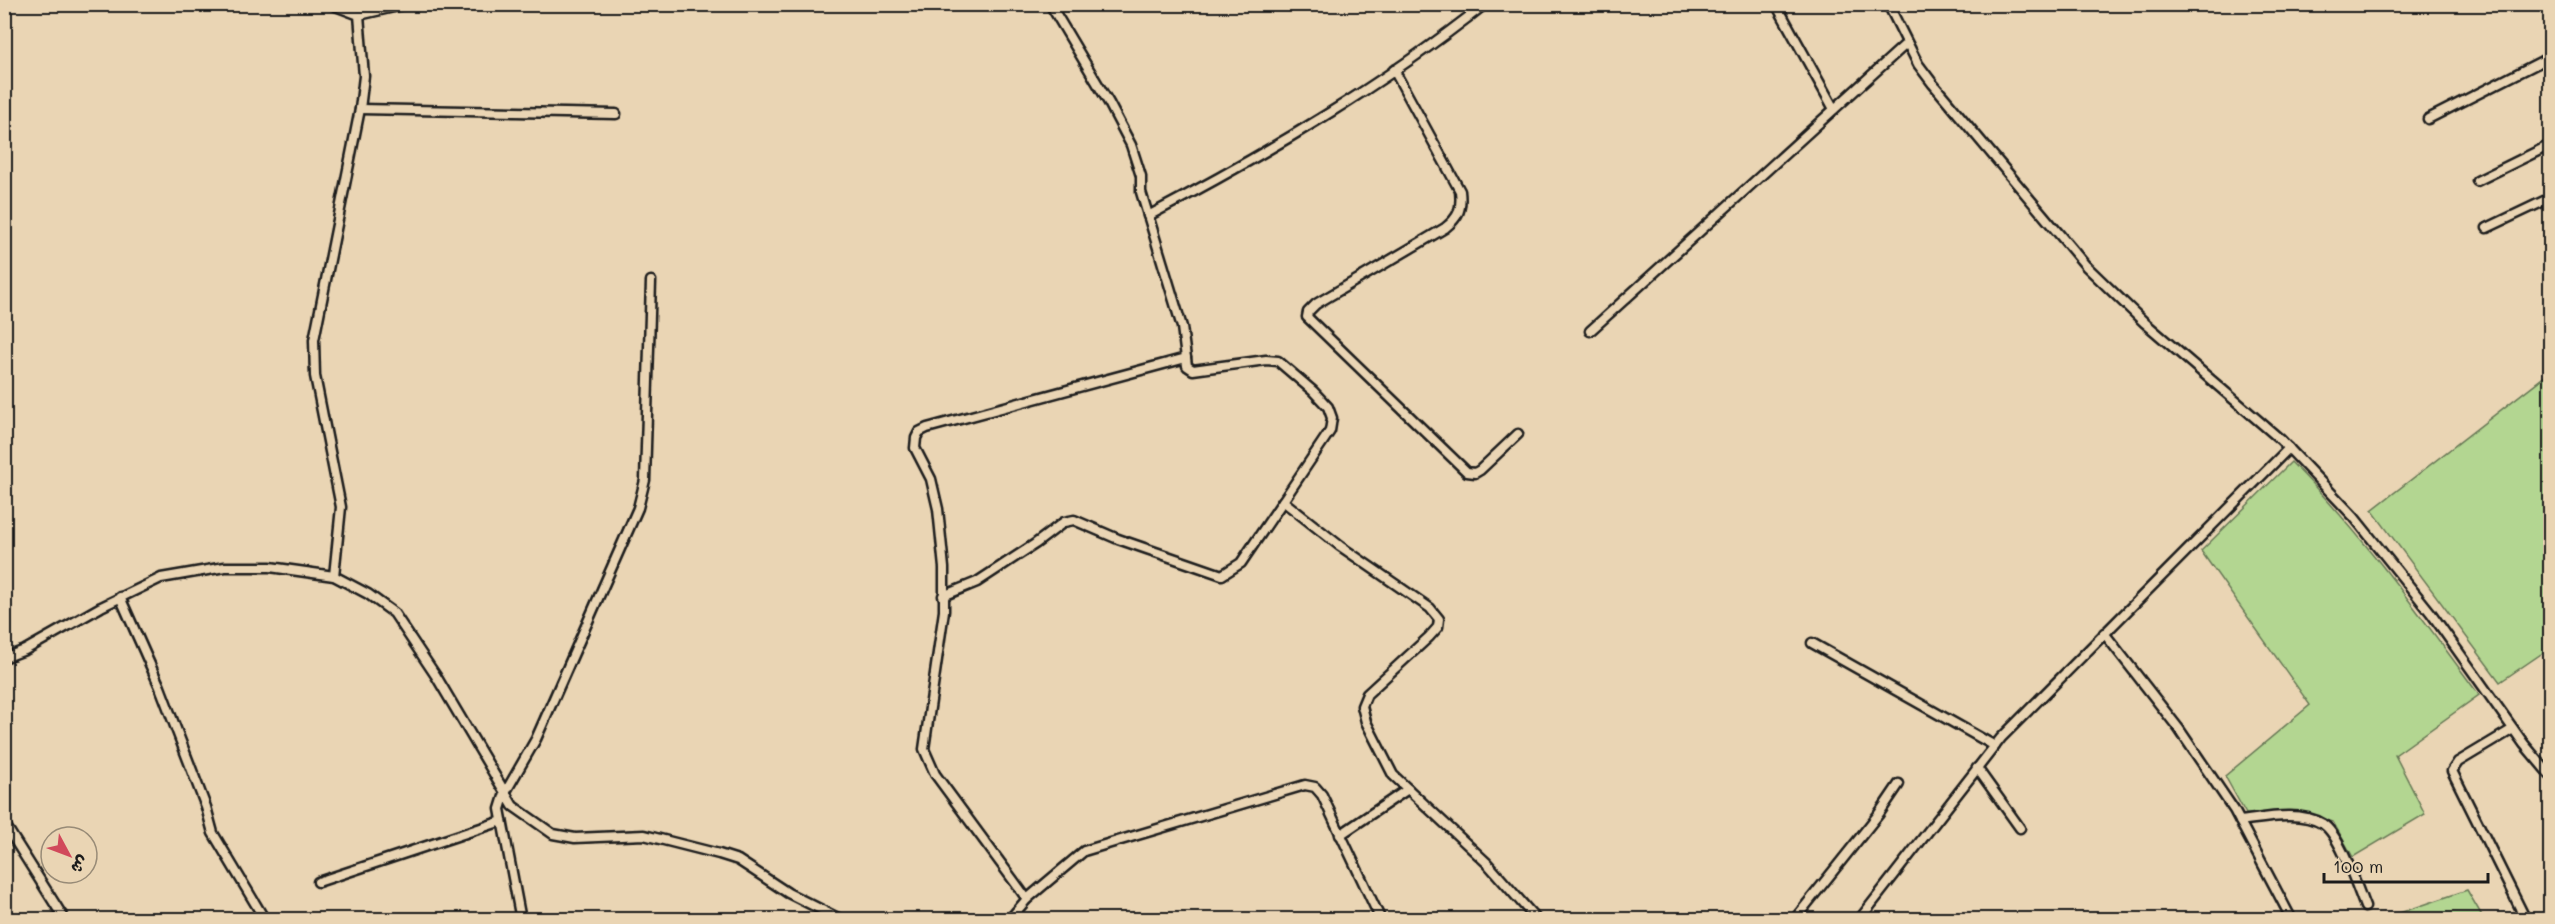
<svg xmlns="http://www.w3.org/2000/svg" width="2555" height="924" viewBox="0 0 2555 924" font-family="Mali,'Playpen Sans Arabic',sans-serif">
<rect width="100%" height="100%" fill="#ead5b4"/>
<filter id="ink" filterUnits="userSpaceOnUse"><feTurbulence type="fractalNoise" baseFrequency=".0167" numOctaves="2"/><feDisplacementMap in="SourceGraphic" scale="12" xChannelSelector="R" yChannelSelector="G"/><feConvolveMatrix kernelMatrix="1 2 1 2 8 2 1 2 1" color-interpolation-filters="sRGB"/></filter>
<g filter="url(#ink)">
<g fill="#b3d691" stroke="#687956" stroke-width="1.5">
<path d="M2550,372V648L2500,682L2372,510Z"/>
<path d="M2291,462C2362,533 2420,615 2479,695L2395,755L2425,814L2353,857L2333,822L2300,812L2246,814L2225,776L2310,705L2201,551Z"/>
<path d="M2467,890L2484,919H2382Z"/>
</g>
<g fill="none" stroke-linecap="round" stroke-linejoin="round">
<defs>
<g id="minor">
<path d="M330,4L359,15L364,76L360,109L314,340L315,376L341,507L334,576"/>
<path d="M1776,4L1834,109"/>
<path d="M1888,4L1918,64L1933,84L2086,266L2145,323L2281,440L2354,517L2431,613L2524,744L2550,775"/>
<path d="M359,15L407,4"/>
<path d="M1394,70L1460,191C1462,209 1459,217 1445,228L1316,304L1308,312L1307,317L1467,472L1475,473L1480,470L1518,434"/>
<path d="M360,109L616,114"/>
<path d="M2428,119L2550,57"/>
<path d="M2477,181L2550,145"/>
<path d="M1148,216C1264,155 1382,86 1485,4"/>
<path d="M2487,228L2550,198"/>
<path d="M1590,331L1907,43"/>
<path d="M1186,358L1187,366L1193,370L1266,360L1278,361L1313,391L1328,407L1332,418L1330,431L1283,501L1340,546L1430,608L1439,619L1438,627L1429,637L1367,694L1362,706L1366,722L1393,775L1487,863L1537,920"/>
<path d="M943,596L977,582L1035,544L1064,522L1074,520L1118,539L1222,575L1241,563L1283,501"/>
<path d="M120,597L160,687L206,807L213,833L265,920"/>
<path d="M2104,633L2179,729L2234,810L2292,920"/>
<path d="M1812,643L1995,746"/>
<path d="M4,658L25,650L101,607L161,578L225,567H270L334,576L368,594L394,613L436,676L513,806L553,834L575,838L644,835L719,854L738,860L788,893L842,920"/>
<path d="M2513,729L2458,762L2452,771L2526,920"/>
<path d="M1977,768L2020,828"/>
<path d="M2240,821C2265,818 2300,810 2323,824C2340,835 2357,887 2365,907"/>
<path d="M4,823L65,920"/>
<path d="M1340,835L1408,789"/>
<path d="M318,882L502,821"/>
<path d="M1027,899L935,774L924,749L944,611V568L938,509L931,479L915,448L916,438L919,432L927,428L1186,358L1182,327L1141,192V176L1131,145L1109,103L1050,4"/>
<path d="M521,920L500,809L505,793L536,739L638,508L645,480L651,281"/>
<path d="M1009,920L1027,899L1084,851L1305,785L1315,787L1322,795L1381,920"/>
<path d="M1794,920L1878,815L1899,784"/>
<path d="M1859,920L2001,738L2289,448"/>
</g>
</defs>
<use href="#minor" stroke="#1c1c1c" stroke-width="13"/>
<use href="#minor" stroke="#ead5b4" stroke-width="8"/>
</g>
</g>
<rect width="2555" height="924" fill="none" stroke="#ead5b4" stroke-width="24"/>
<rect x="12" y="12" width="2531" height="900" fill="none" stroke="#1c1c1c" stroke-width="2" filter="url(#ink)"/>
<g transform="translate(69 855) rotate(131)"><circle r="28" fill="#ead5b4" stroke="#988b77" stroke-width="1.5"/>
<path d="M0-4.5L10 22L0 15L-10 22Z" fill="#d1495b"/>
<text y="-9" font-size="16" font-weight="bold" text-anchor="middle" fill="#1c1c1c">ش</text>
</g>
<path d="M2324 873v9h164v-9" fill="none" stroke="#1c1c1c" stroke-width="3"/>
<text x="2333" y="873" font-size="18" fill="#1c1c1c" stroke="#ead5b4" stroke-width="4.5" paint-order="stroke">100 m</text>
</svg>
